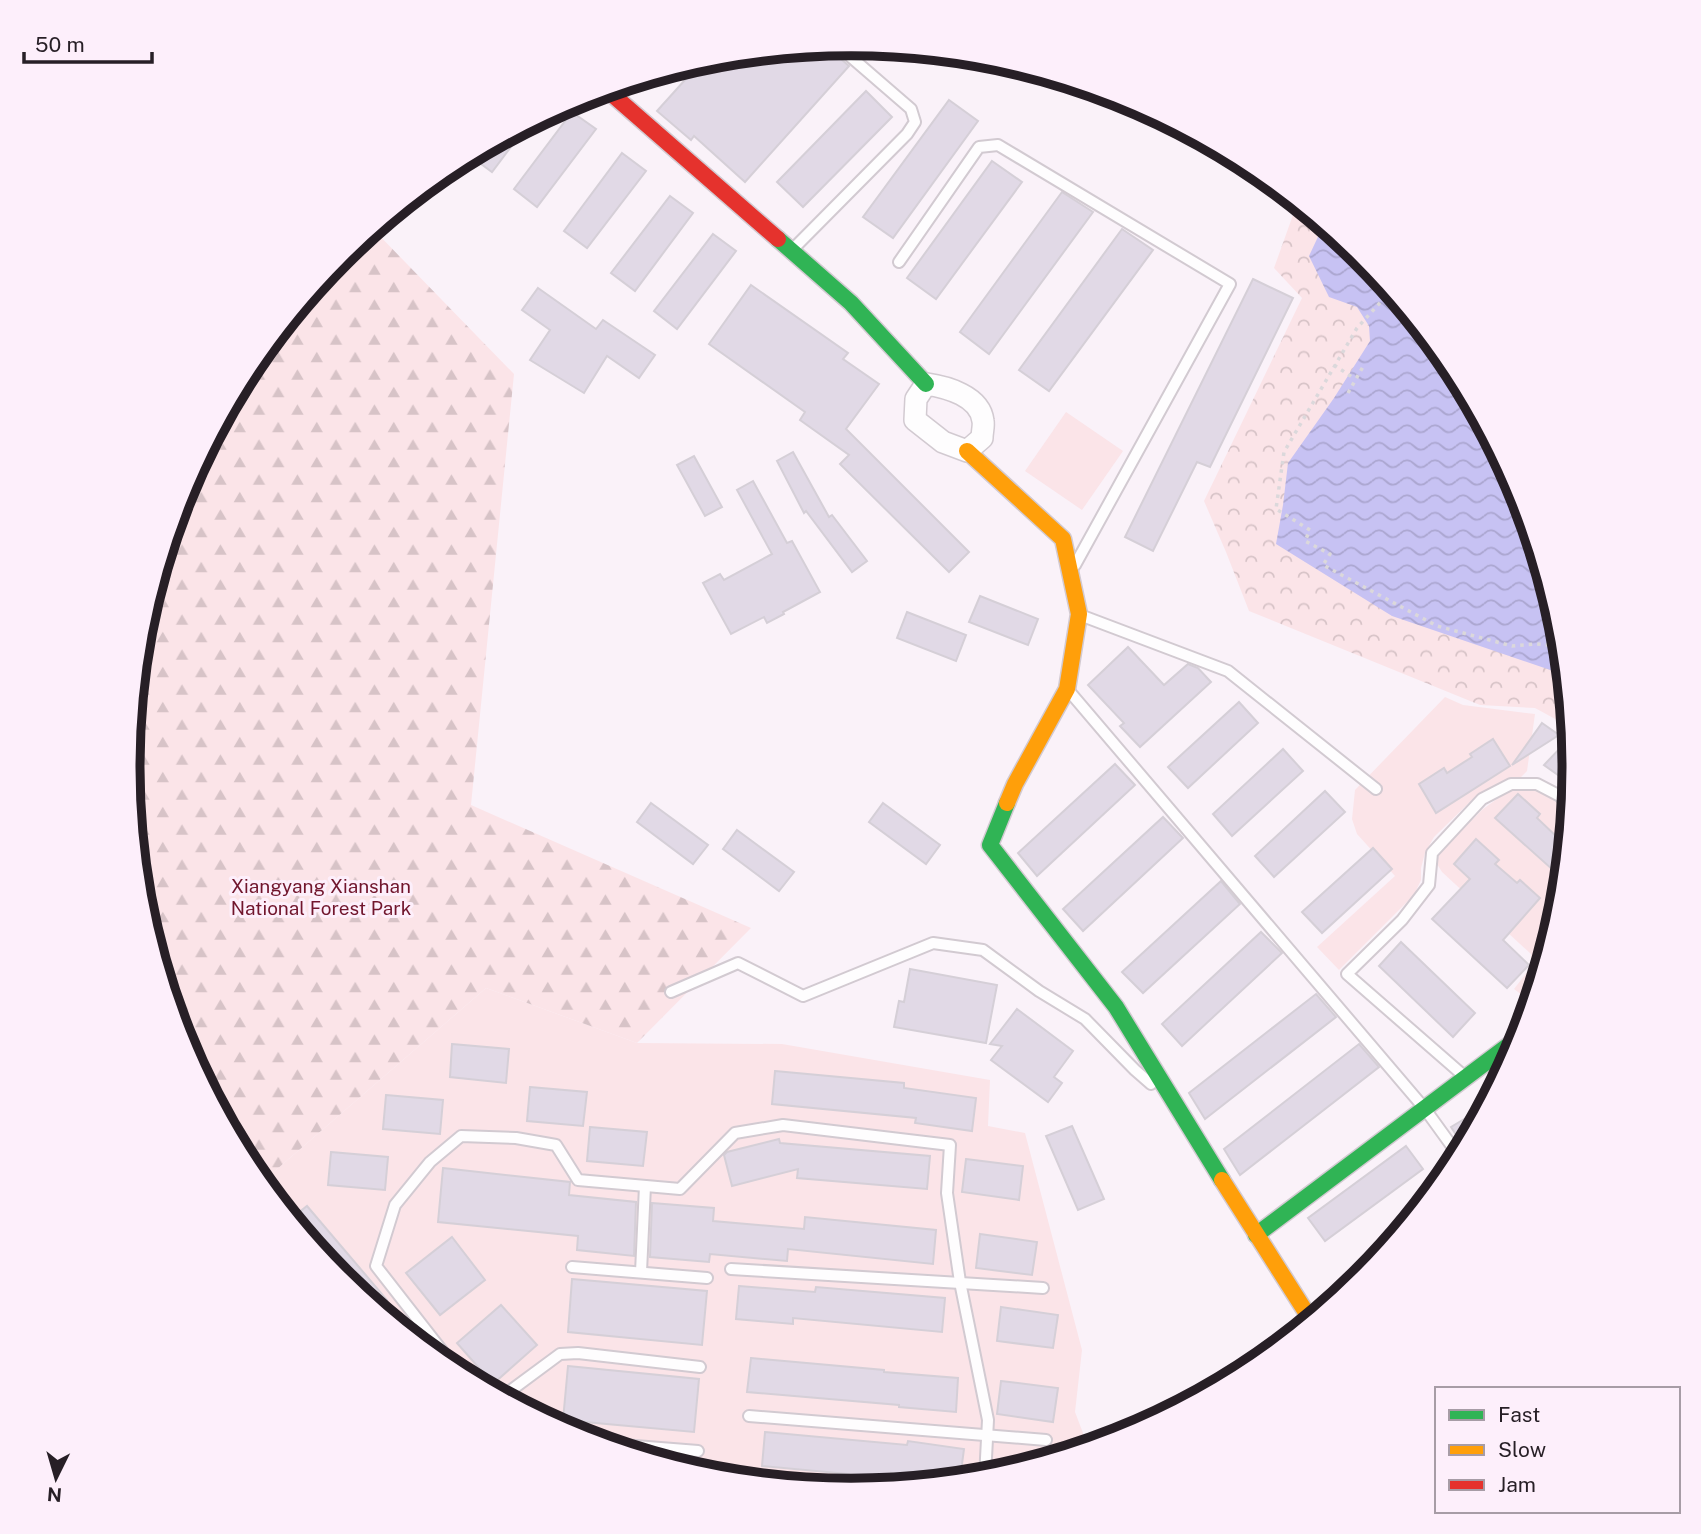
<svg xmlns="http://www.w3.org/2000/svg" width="1701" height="1534" viewBox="0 0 1701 1534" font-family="'Public Sans',sans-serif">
<defs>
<pattern id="forest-firs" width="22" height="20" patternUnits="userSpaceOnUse" patternTransform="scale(1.75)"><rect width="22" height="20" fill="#fbe4e8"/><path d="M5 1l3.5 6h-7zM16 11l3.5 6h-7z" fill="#d7c3c7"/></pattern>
<pattern id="park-crowns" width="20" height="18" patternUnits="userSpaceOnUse" patternTransform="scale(1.75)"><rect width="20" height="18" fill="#fbe4e8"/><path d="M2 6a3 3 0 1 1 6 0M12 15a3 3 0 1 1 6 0" fill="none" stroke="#d7c3c7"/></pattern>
<pattern id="water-waves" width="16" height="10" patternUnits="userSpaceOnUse" patternTransform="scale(1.75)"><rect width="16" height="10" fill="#c7c2f3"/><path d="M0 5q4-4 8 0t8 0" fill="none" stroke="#aba6d0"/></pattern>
</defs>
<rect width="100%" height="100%" fill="#faf2f9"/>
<g fill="#fbe4e8">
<path d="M1066,412L1123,451L1082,510L1025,471Z"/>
<path d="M1445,697L1463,705L1535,714L1527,771L1520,778L1478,794L1434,837L1425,853L1421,868V880L1414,895L1339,970L1317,947L1395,876L1357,834L1352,819L1355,790Z"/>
<path d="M1511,789C1542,789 1552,791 1569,818L1560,908L1536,985L1526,998L1514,989L1531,967V954L1442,872L1437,864L1439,853L1483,809Z"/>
<path d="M486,988L637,1043L782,1044L990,1080L988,1126L1025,1133L1082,1350L1075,1412L1083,1433L1081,1449L991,1476L851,1490L709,1476L573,1435L448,1368L339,1278L261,1183Z"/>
</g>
<path fill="url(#forest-firs)" d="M372,228L514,374L471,805L751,928L637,1043L486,988L261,1183L249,1168L182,1043L141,908L127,767L141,626L182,490L249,365L339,255Z"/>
<path fill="url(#park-crowns)" d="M1308,211L1362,256L1452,366L1519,491L1560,626L1570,727L1535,708L1480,705L1249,611L1226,552L1204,501L1302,298L1274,268L1293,215Z"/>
<path fill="url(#water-waves)" d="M1324,224L1362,256L1452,366L1519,491L1560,626L1565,675L1392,616L1276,544L1283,505L1288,463L1334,398L1370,341L1369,326L1357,307L1329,297L1309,256Z"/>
<g fill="#e1d9e6" stroke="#d5cfd7" stroke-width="2">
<path d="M829,46L832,51L849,66L745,182L694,136L691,140L657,111L703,60L710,58Z"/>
<path d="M866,91L892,117L803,207L777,182Z"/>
<path d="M949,100L978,121L893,238L863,217Z"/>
<path d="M572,112L596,129L537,207L514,189Z"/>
<path d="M529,123L492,172L469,155Z"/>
<path d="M622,153L646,171L587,248L564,231Z"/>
<path d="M992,161L1022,182L936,299L907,278Z"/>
<path d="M1062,192L1093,212L989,354L960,332Z"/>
<path d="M670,196L693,213L635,291L611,273Z"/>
<path d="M1122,229L1153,250L1049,391L1019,370Z"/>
<path d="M713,234L736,251L677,329L654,311Z"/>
<path d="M1253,279L1293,298L1210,467L1197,462L1153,551L1125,537Z"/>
<path d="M751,285L848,353L843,359L879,384L846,429L969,552L949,572L840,464L849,455L800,420L805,412L709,344Z"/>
<path d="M538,288L596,329L603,320L655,355L639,378L607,356L584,393L530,360L550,330L522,310Z"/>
<path d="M793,452L829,517L832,515L867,561L852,572L806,511L804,513L777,461Z"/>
<path d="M694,456L722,507L705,516L677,465Z"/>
<path d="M753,481L787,543L792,541L820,592L783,612L784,614L767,623L764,617L731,634L703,583L720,574L724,580L772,554L737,490Z"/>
<path d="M980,596L1038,619L1028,645L969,622Z"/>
<path d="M907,612L966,635L956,661L897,638Z"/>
<path d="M1128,647L1164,685L1188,664L1198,668L1211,682L1140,747L1120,726L1124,723L1088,685Z"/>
<path d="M1239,702L1258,723L1188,788L1168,767Z"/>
<path d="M1542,723L1559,735L1512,765Z"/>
<path d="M1493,739L1510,766L1436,813L1419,784L1444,768L1447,773L1472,757L1470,754Z"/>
<path d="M1564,744L1572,750L1574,767L1572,785L1544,765Z"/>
<path d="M1283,749L1303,771L1232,836L1213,814Z"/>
<path d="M1115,764L1135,785L1037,876L1018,853Z"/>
<path d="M1325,791L1345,812L1274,877L1255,856Z"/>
<path d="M1518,794L1540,814L1537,818L1558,838L1568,827L1563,879L1495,818Z"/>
<path d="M651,803L708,845L693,864L637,822Z"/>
<path d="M883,803L940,845L926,864L869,822Z"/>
<path d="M1163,817L1183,838L1083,931L1063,909Z"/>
<path d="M737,830L794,872L779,891L723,849Z"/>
<path d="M1476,839L1499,860L1495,864L1517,883L1520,880L1540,898L1503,940L1529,965L1507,988L1432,919L1470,879L1454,864Z"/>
<path d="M1373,848L1392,869L1322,933L1302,912Z"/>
<path d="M1221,881L1240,904L1143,993L1122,972Z"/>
<path d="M1261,932L1282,953L1182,1046L1162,1024Z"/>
<path d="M1401,942L1475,1013L1453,1037L1379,966Z"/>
<path d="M910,969L997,985L986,1043L894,1027L899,1001L904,1002Z"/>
<path d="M1316,994L1336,1017L1205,1119L1189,1093Z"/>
<path d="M1017,1009L1073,1051L1054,1077L1062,1083L1048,1102L991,1060L1002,1046L990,1044Z"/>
<path d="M452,1044L509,1049L506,1083L450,1077Z"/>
<path d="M1359,1044L1379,1067L1240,1175L1224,1149Z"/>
<path d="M775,1071L904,1083V1088L976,1098L972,1131L915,1123L916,1118L772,1104Z"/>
<path d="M530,1087L587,1092L583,1126L527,1121Z"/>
<path d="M386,1095L443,1100L440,1134L383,1129Z"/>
<path d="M1486,1106L1464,1147L1451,1127Z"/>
<path d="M1072,1126L1104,1199L1078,1210L1046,1136Z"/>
<path d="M590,1127L647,1132L643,1166L587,1161Z"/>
<path d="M779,1139L780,1143L930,1156L927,1189L797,1178L798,1169L732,1186L724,1155L727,1152Z"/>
<path d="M1406,1146L1423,1169L1325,1241L1308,1218Z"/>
<path d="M331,1152L388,1157L385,1190L328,1185Z"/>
<path d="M966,1159L1023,1166L1019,1200L962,1192Z"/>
<path d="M443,1168L570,1182L569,1195L636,1202L634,1256L577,1250L578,1236L438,1222Z"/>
<path d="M652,1203L714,1208L713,1221L804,1229L805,1217L936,1230L933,1264L788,1249L787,1261L710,1254L709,1262L650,1257Z"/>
<path d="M307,1206L387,1300L376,1309L339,1278L291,1219Z"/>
<path d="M980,1234L1037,1242L1032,1275L976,1268Z"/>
<path d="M452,1237L485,1280L440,1315L406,1273Z"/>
<path d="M572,1279L707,1291L702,1345L568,1332Z"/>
<path d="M739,1286L815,1292L816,1287L945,1298L942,1332L793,1318V1324L736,1319Z"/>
<path d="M501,1305L537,1345L493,1384L457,1343Z"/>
<path d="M1001,1307L1058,1315L1053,1348L997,1341Z"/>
<path d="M751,1358L884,1370V1372L958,1378L956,1412L899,1407V1405L747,1392Z"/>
<path d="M568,1366L699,1379L694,1432L563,1420Z"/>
<path d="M1001,1381L1058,1388L1053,1422L997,1414Z"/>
<path d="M765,1432L907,1445L908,1441L964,1449L960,1479L947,1481L891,1473V1478L762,1466Z"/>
</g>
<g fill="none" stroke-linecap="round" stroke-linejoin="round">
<defs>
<g id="lane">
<path d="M793,249L907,134L915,122L911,109L837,45"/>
<path d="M899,262L979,147L998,145L1230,284L1075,565"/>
<path d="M1080,615L1228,671L1376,789"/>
<path d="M1069,691L1425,1109L1459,1156"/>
<path d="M671,992L738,963L803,996L933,943L983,950L1039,991L1085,1019L1135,1070L1151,1084"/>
<path d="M1517,1033L1529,1001L1533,996"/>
<path d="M1464,1076L1347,974L1402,920L1429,885L1432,853L1482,799L1511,784H1537L1560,796L1570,809"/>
<path d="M572,1267L707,1278"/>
<path d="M731,1269L1043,1288"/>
<path d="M641,1272L645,1186"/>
<path d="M461,1375L376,1266L395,1205L430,1162L461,1136L516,1138L556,1145L578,1180L680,1189L735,1133L783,1125L950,1145L947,1193L960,1282L988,1420L985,1477"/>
<path d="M502,1397L560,1354L578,1353L700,1367"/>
<path d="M749,1416L1046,1440"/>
<path d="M598,1443L698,1451"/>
</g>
<path id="street" d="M926,384C947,387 980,396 983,421C984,426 982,432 982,438L967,451L943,442L915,420L916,399Z"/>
<g id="fast">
<path d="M778,239L851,303L926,384"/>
<path d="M1007,803L990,845L1116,1007L1222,1180"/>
<path d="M1256,1235L1521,1036"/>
</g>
<g id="slow">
<path d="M967,451L1063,539L1079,614L1067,689L1015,784L1007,803"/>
<path d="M1222,1180L1311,1320"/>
</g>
<path id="jam" d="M606,89L778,239"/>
</defs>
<use href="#lane" stroke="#d2cad1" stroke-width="14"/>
<use href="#street" stroke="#d2cad1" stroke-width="24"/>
<use href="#fast" stroke="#d2cad1" stroke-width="19"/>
<use href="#slow" stroke="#d2cad1" stroke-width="19"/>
<use href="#jam" stroke="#d2cad1" stroke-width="19"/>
<g stroke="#dbd8db" stroke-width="3.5" stroke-dasharray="3.5 5" stroke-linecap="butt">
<path d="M1389,289L1388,294L1357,328L1284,452L1276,509L1310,530L1305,541L1330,554L1323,565L1437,626L1512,646L1536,644L1562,646"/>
<path d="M1334,365L1355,379"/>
<path d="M1348,393L1364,365"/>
</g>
<use href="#lane" stroke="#fefdfe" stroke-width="10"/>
<use href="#street" stroke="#fefdfe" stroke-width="21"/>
<use href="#fast" stroke="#30b455" stroke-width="16"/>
<use href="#slow" stroke="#ff9f0a" stroke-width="16"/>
<use href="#jam" stroke="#e5322d" stroke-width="16"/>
</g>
<g text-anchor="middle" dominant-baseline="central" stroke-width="6" stroke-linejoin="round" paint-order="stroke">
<g font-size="19" fill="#71162d" stroke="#fdeffb">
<text x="321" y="886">Xiangyang Xianshan<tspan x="321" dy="22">National Forest Park</tspan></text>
</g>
</g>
<path d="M0 0H1701V1534H0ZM140 767a711 711 0 1 1 1422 0a711 711 0 1 1-1422 0Z" fill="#fdeffb" fill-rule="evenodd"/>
<path fill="none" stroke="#271f26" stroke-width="9" d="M140 767a711 711 0 1 1 1422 0a711 711 0 1 1-1422 0Z"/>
<rect x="1435" y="1387" width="245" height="126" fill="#fdeffb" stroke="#a79ca6" stroke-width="2"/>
<rect x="1449" y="1410" width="35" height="10" fill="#30b455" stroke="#a79ca6" stroke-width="2"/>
<text x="1498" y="1422" font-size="21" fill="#271f26">Fast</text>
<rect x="1449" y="1445" width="35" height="10" fill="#ff9f0a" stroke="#a79ca6" stroke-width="2"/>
<text x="1498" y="1457" font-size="21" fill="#271f26">Slow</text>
<rect x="1449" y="1480" width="35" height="10" fill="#e5322d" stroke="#a79ca6" stroke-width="2"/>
<text x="1498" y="1492" font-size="21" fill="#271f26">Jam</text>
<g transform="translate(56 1478) rotate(185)" stroke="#fdeffb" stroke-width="5" paint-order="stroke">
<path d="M0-5L12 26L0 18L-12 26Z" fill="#271f26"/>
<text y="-10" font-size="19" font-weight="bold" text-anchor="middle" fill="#271f26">N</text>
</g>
<path d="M24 52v10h128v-10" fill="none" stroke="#271f26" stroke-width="3.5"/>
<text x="35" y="52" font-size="21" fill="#271f26" stroke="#fdeffb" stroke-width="5" paint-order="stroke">50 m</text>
</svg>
